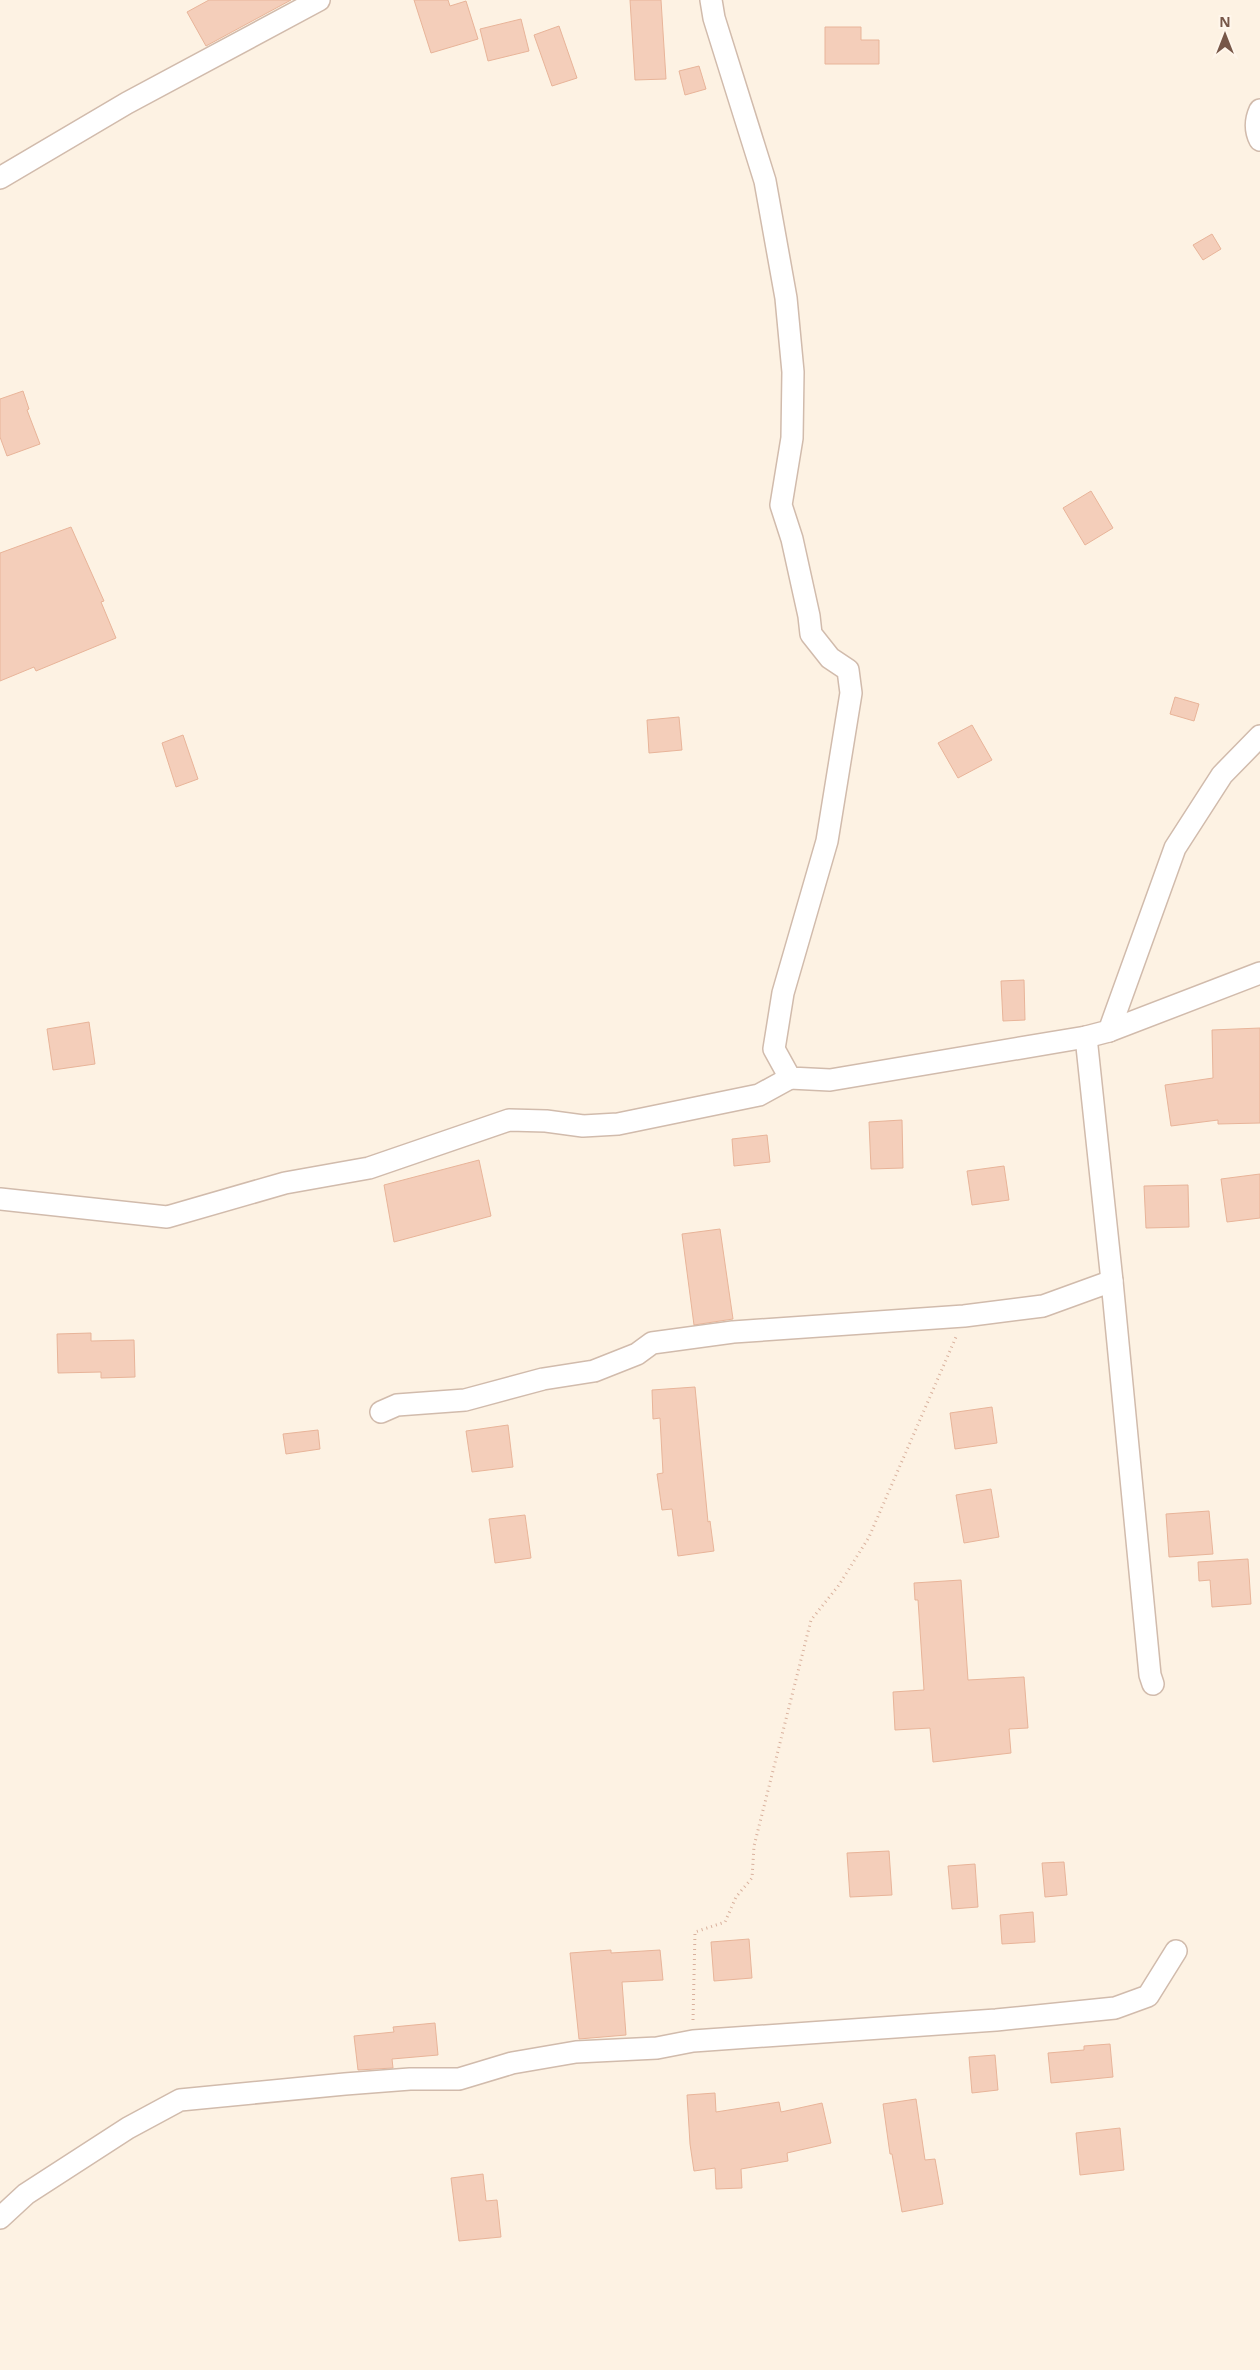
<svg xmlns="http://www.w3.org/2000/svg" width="1260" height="2370" viewBox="0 0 1260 2370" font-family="'Open Sans',sans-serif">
<rect width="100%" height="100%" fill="#fdf2e3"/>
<g fill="#f4ceba" stroke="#e8b499">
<path d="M209,0H291L206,46L187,12Z"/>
<path d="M414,0H448L450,6L466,1L478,39L431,53Z"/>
<path d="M630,0H661L666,79L635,80Z"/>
<path d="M521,19L529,51L488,61L480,29Z"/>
<path d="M559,26L577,78L552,86L534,35Z"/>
<path d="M825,27H861V40H879V64H825Z"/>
<path d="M699,66L706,89L685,95L679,71Z"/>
<path d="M1212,234L1221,249L1203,260L1193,245Z"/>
<path d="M23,391L29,409L27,410L40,444L7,456L0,437V399Z"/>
<path d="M1091,491L1113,528L1085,545L1063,508Z"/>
<path d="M71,527L104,601L101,602L116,638L36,671L34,667L0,681V553Z"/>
<path d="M1175,697L1199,704L1194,721L1170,714Z"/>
<path d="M679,717L682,750L649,753L647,720Z"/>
<path d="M972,725L992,760L958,778L938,743Z"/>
<path d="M183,735L198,779L176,787L162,743Z"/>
<path d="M1024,980L1025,1020L1003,1021L1001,981Z"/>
<path d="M89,1022L95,1064L53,1070L47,1029Z"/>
<path d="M1260,1028V1123L1218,1124V1120L1171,1126L1165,1085L1213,1078L1212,1030Z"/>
<path d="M902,1120L903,1168L871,1169L869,1122Z"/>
<path d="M767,1135L770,1162L734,1166L732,1139Z"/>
<path d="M479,1160L491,1216L394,1242L384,1185Z"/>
<path d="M1004,1166L1009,1200L972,1205L967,1171Z"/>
<path d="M1260,1174V1218L1227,1222L1221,1179Z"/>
<path d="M1188,1185L1189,1227L1146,1228L1144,1186Z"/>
<path d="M720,1229L733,1319L694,1325L682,1234Z"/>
<path d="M91,1333V1341L134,1340L135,1377L101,1378V1372L58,1373L57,1334Z"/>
<path d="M695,1387L708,1522L710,1521L714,1551L678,1556L672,1509L662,1510L657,1474L663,1473L660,1418L653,1419L652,1390Z"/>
<path d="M992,1407L997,1443L955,1449L950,1413Z"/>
<path d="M508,1425L513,1467L472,1472L466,1431Z"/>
<path d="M318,1430L320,1449L286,1454L283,1434Z"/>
<path d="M991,1489L999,1537L964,1543L956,1495Z"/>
<path d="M1209,1511L1213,1554L1169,1557L1166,1514Z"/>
<path d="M525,1515L531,1558L495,1563L489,1519Z"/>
<path d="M1248,1559L1251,1604L1212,1607L1210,1580L1199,1581L1198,1562Z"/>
<path d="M961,1580L968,1680L1024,1677L1028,1728L1009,1729L1011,1753L933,1762L930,1728L895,1730L893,1692L924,1690L918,1600H915L914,1583Z"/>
<path d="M889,1851L892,1895L850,1897L847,1853Z"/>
<path d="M1064,1862L1067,1895L1045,1897L1042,1863Z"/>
<path d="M975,1864L978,1907L952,1909L948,1866Z"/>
<path d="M1033,1912L1035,1942L1002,1944L1000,1915Z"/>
<path d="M749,1939L752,1978L714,1981L711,1942Z"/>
<path d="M611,1950V1953L660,1950L663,1980L622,1982L626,2035L579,2039L570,1953Z"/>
<path d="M435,2023L438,2055L392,2059L393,2068L358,2070L354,2036L394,2032L393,2027Z"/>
<path d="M1110,2044L1113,2077L1051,2083L1048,2053L1084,2050V2046Z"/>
<path d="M995,2055L998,2090L972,2093L969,2057Z"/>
<path d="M715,2093L716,2112L779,2102L781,2112L822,2103L831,2143L787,2153L788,2161L741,2169L742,2188L716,2189L715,2168L694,2171L690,2144L687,2095Z"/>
<path d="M916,2099L925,2160L935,2159L943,2204L902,2212L892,2154H890L883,2104Z"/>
<path d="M1120,2128L1124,2170L1080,2175L1076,2133Z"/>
<path d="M483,2174L486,2201L497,2200L501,2237L459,2241L451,2178Z"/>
</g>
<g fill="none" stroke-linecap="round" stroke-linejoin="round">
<defs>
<g id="minor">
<path d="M711,0L714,18L765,181L786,298L793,372L792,438L781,505L792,539L809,616L811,634L830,658L848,670L851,693L827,841L783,993L774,1049L790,1078L830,1080L1086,1037"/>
<path d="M1260,110C1255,121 1255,130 1260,140"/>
<path d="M0,178L127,103L319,0"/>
<path d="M1109,1031L1260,973"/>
<path d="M0,1199L167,1217L285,1183L369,1168L509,1120L546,1121L583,1126L618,1124L759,1095L790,1078"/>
<path d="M1112,1281L1086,1037L1109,1031L1175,848L1222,775L1260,736"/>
<path d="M381,1412L397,1405L465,1400L543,1379L594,1371L637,1354L652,1343L733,1332L964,1316L1043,1306L1112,1281L1150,1675L1153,1684"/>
<path d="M0,2218L26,2194L128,2128L180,2100L345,2084L410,2079H459L512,2063L576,2052L657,2048L693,2041L996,2020L1115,2008L1148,1996L1176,1951"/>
</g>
</defs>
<use href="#minor" stroke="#d1bbac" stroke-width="24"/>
<path stroke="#d9b19d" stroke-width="3" stroke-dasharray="1 4" stroke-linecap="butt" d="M693,2020L695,1932L725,1922L736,1897L752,1878L754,1846L811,1620L839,1585L869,1537L956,1337"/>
<use href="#minor" stroke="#fff" stroke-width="21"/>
</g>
<g transform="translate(1225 35)" stroke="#fff6eb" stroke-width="4" paint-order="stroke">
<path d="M0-4L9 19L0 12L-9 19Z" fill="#775748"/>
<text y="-8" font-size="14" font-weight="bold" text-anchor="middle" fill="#775748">N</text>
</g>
</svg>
